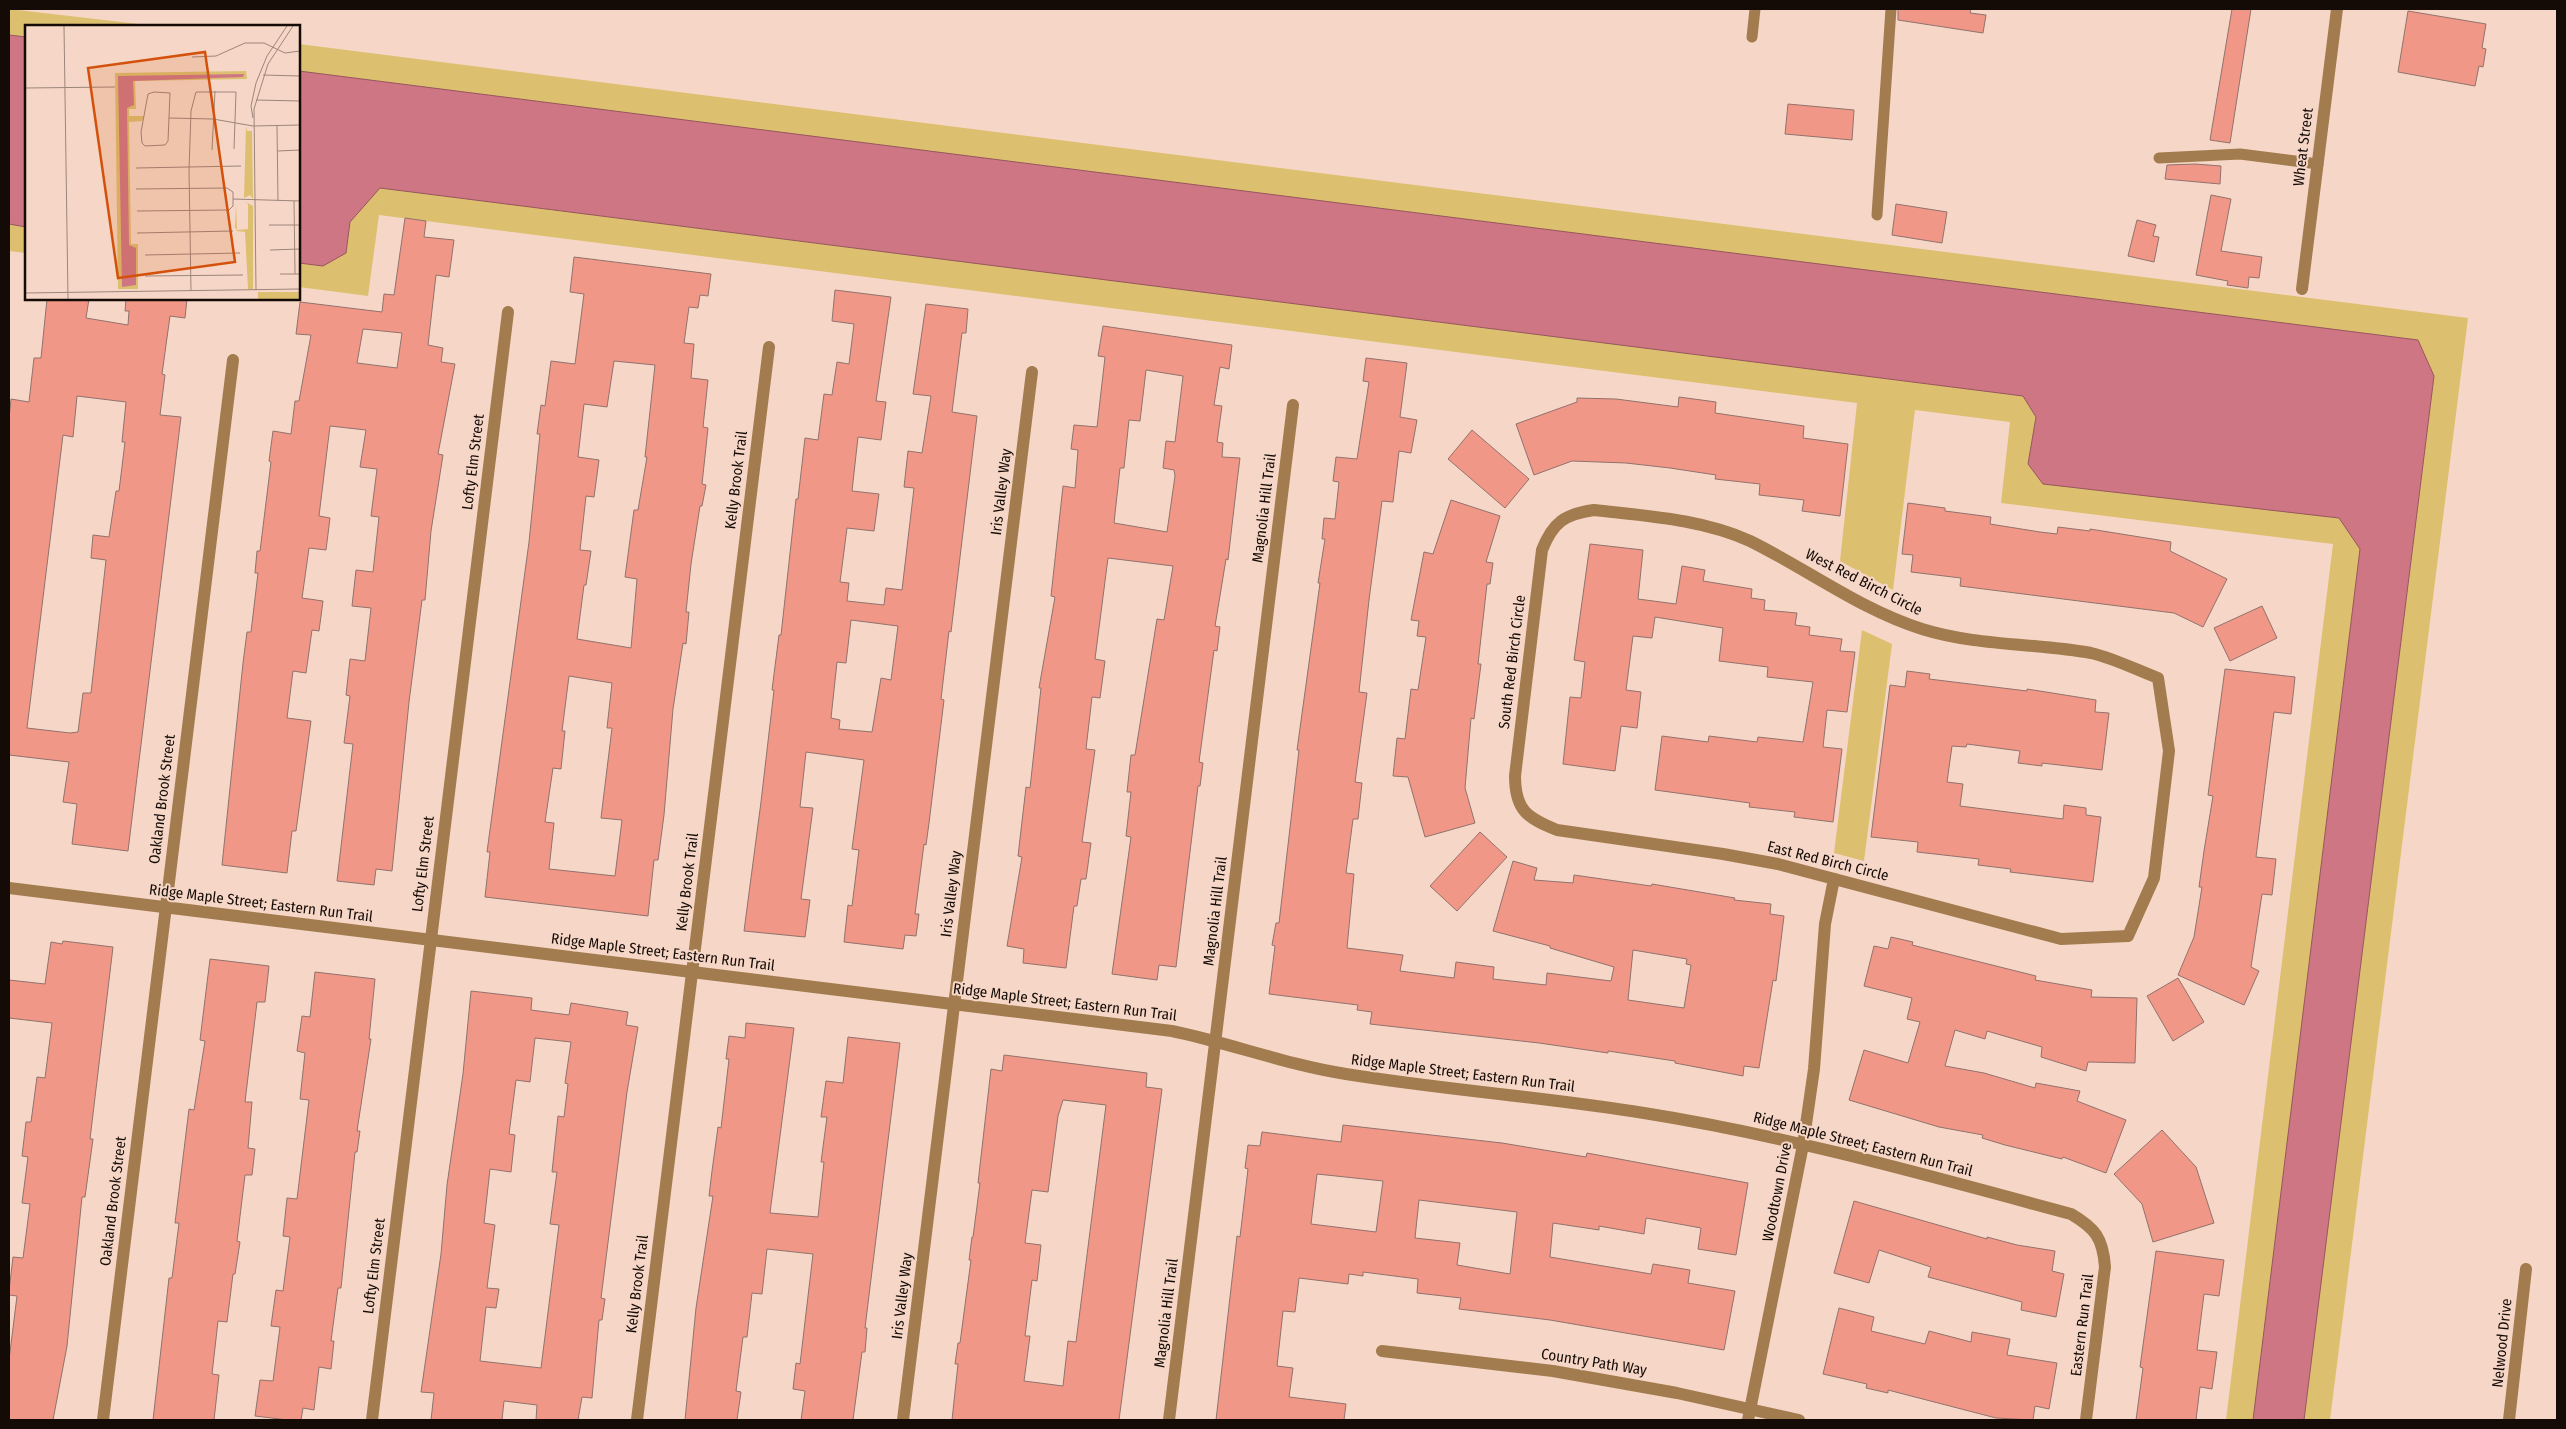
<svg xmlns="http://www.w3.org/2000/svg" width="2566" height="1429" viewBox="0 0 2566 1429" font-family="'Fira Sans Condensed',sans-serif">
<rect width="100%" height="100%" fill="#f6d7c7"/>
<g fill="#dcbf6f">
<path d="M9,9L156,26H26V253L9,251Z"/>
<path d="M299,44L2468,318L2330,1420H2226L2333,544L2001,503L2010,422L1915,410L1893,590L1840,561L1857,403L379,215L368,296L299,287Z"/>
<path d="M1862,630L1892,644L1864,861L1834,853Z"/>
</g>
<g fill="#cf7684" stroke="#97565e">
<path d="M9,35L26,37V227L9,224Z"/>
<path d="M299,71L2418,340L2434,376L2304,1420H2253L2360,549L2339,518L2043,484L2028,464L2036,417L2023,396L380,188L350,222L346,253L323,266L299,263Z"/>
</g>
<g fill="#f19787" stroke="#91726c" fill-rule="evenodd">
<path d="M1898,9H1971L1970,13L1986,15L1983,33L1898,20Z"/>
<path d="M2232,9H2251L2230,143L2210,140Z"/>
<path d="M2408,11L2486,24L2482,48L2486,49L2483,67L2479,66L2475,86L2398,72Z"/>
<path d="M1788,104L1854,110L1852,140L1785,134Z"/>
<path d="M2195,164L2221,166L2220,184L2165,179L2167,165Z"/>
<path d="M2211,195L2231,199L2221,251L2262,257L2259,278L2249,277L2248,288L2227,285L2228,281L2196,275Z"/>
<path d="M1896,204L1947,212L1942,243L1892,235Z"/>
<path d="M405,218L426,221L424,237L454,240L449,277L436,275L428,345L443,348L441,362L455,364L438,454L443,455L431,531L425,600H422L409,702L392,871L376,869L374,885L337,881L353,744L344,743L350,696L346,695L350,659L365,661L371,608L352,606L356,570L373,572L379,517L371,516L377,469L360,467L366,430L330,426L319,516L330,518L326,550L309,548L302,598L323,601L319,631L312,630L306,673L293,671L287,718L311,721L296,831H292L287,873L222,865L243,663L247,632H251L258,573H255L257,551H260L271,462L269,461L273,431L291,434L295,401H299L311,335L296,334L300,302L382,312L384,294L394,295ZM363,329L402,333L397,368L357,363Z"/>
<path d="M2137,220L2156,225L2153,236L2159,237L2154,262L2128,256Z"/>
<path d="M574,257L711,274L708,296L700,295L698,308L689,307L684,343L694,344L691,378L708,380L703,427L708,428L702,484L706,485L702,506H700L691,564L686,612H689L686,644L683,643L673,709L664,815L658,860H654L648,916L485,897L490,852H487L529,542L540,434H537L541,405L545,406L551,361L575,364L584,294L570,292ZM614,361L655,365L645,457H647L638,510H634L625,577L637,579L631,648L577,639L584,585H586L591,551L580,550L586,496L594,497L599,460L578,457L584,404L607,407ZM569,676L612,683L607,728H612L601,818L622,820L615,876L549,869L554,823L545,822L553,768L561,769L565,731H562Z"/>
<path d="M835,290L891,297L876,401L886,402L881,440L858,437L852,491L879,494L874,531L847,528L840,582L849,583L847,601L884,605L886,588L902,590L914,488L904,487L908,451L922,453L931,396L913,394L926,304L968,309L966,333H962L952,412L977,416L951,632L949,631L941,699L944,700L929,823L926,845L924,844L915,914H919L916,936L905,935L903,949L844,942L848,905L852,906L859,850L852,849L864,760L806,752L800,807L813,808L801,899L810,900L805,937L744,931L761,802L774,690H772L779,635H781L796,499H798L805,438L818,440L824,394L832,395L837,362L849,364L854,324L832,321ZM851,620L898,626L891,680L881,678L872,732L839,729L840,720L831,718L837,662L846,663Z"/>
<path d="M47,299H89L86,318L128,325L129,311H125L126,299H187L185,318L170,316L162,374L165,375L160,415L181,417L128,851L72,844L77,804L63,802L69,762L9,755V419L11,399L29,402L34,358H41ZM77,396L126,402L122,442H125L119,491H116L109,537L93,535L91,558L106,560L91,693H83L78,732L70,733L27,728L63,435L73,437Z"/>
<path d="M1103,326L1232,345L1229,369L1220,367L1214,405L1222,406L1217,442L1223,443L1222,457L1240,458L1237,482L1228,560L1226,559L1215,626L1220,627L1217,651L1214,650L1199,762L1203,763L1200,786H1198L1176,967L1159,965L1157,980L1112,974L1131,837L1126,836L1131,792H1127L1131,755H1135L1157,619L1164,620L1173,566L1108,558L1095,659L1105,661L1100,698L1092,697L1086,749L1095,750L1082,842L1091,843L1086,879H1081L1077,906H1074L1066,968L1023,963L1024,949L1007,946L1022,857L1018,856L1026,787L1030,788L1041,688H1039L1055,597L1051,596L1063,486L1075,488L1078,450L1071,449L1074,425L1097,427L1105,357L1098,356ZM1146,370L1183,376L1175,442L1166,441L1163,468L1174,470L1175,476L1167,532L1114,523L1120,468H1124L1129,420L1140,421Z"/>
<path d="M1366,358L1407,363L1400,417L1417,420L1411,453L1399,451L1393,502L1382,501L1369,600L1359,692L1367,693L1355,782L1362,783L1358,819H1353L1346,873L1354,874L1347,948L1403,955L1400,971L1454,978L1456,962L1494,967L1493,979L1546,985L1547,973L1611,981L1614,967L1550,948V946L1493,931L1513,861L1537,868L1534,880L1573,883L1574,875L1651,886L1652,884L1735,898L1734,900L1771,904L1770,914L1784,916L1776,981L1773,980L1759,1068L1744,1066L1743,1076L1675,1063V1061L1608,1051V1053L1539,1043L1370,1024L1372,1012L1357,1010L1358,1005L1269,994L1275,946L1272,945L1276,923H1279L1299,750H1297L1320,583H1318L1325,539H1322L1324,518L1335,519L1339,482L1333,481L1336,457L1357,459L1369,382L1363,381ZM1633,950L1687,959L1686,964L1691,965L1684,1008L1628,1000Z"/>
<path d="M1679,397L1716,402L1715,413L1804,426L1803,438L1848,444L1840,516L1802,511L1804,500L1759,495L1760,484L1715,479L1716,475L1670,468L1626,463L1572,461L1534,475L1516,424L1577,402V398L1616,399L1678,407Z"/>
<path d="M1472,430L1529,479L1505,508L1448,459Z"/>
<path d="M1451,500L1500,516L1486,562L1493,563L1490,584H1487L1478,664H1481L1474,719L1471,718L1465,788L1475,823L1425,837L1408,777L1393,776L1397,738L1405,739L1411,689L1418,690L1426,637L1417,636L1419,621L1411,620L1424,552L1433,554Z"/>
<path d="M1908,503L1945,508V511L1991,517L1990,524L2040,532L2057,534L2058,527L2090,531V529L2171,542L2170,551L2227,579L2203,627L2174,613L1960,586L1961,578L1911,572L1913,555L1902,554Z"/>
<path d="M1590,544L1643,550L1638,599L1676,604L1682,566L1705,570L1703,581L1752,589L1751,598L1765,600L1764,610L1797,613L1795,625L1810,627L1809,635L1842,639L1840,651L1855,652L1847,712L1827,710L1823,747L1842,749L1833,822L1794,817L1795,812L1749,807L1750,803L1655,790L1662,736L1708,742L1709,736L1757,742L1758,737L1803,742L1813,682L1767,677L1768,667L1719,661L1723,628L1655,617L1652,638L1633,636L1626,690L1641,692L1637,728L1621,726L1615,771L1563,764L1570,697L1581,698L1585,662L1574,660Z"/>
<path d="M2262,606L2277,638L2230,661L2214,628Z"/>
<path d="M2225,669L2295,677L2291,714L2274,712L2256,857L2276,859L2272,895L2262,894L2251,967L2259,971L2244,1005L2178,975L2194,937L2202,887H2199L2204,851L2213,796L2208,795Z"/>
<path d="M1907,671L1930,674L1929,679L2027,691V689L2096,700L2095,712L2109,713L2102,770L2042,763V766L2018,763L2020,751L1967,744L1966,747L1952,746L1947,782L1963,784L1960,806L2063,819L2064,805L2086,808V815L2101,817L2093,882L2010,872L2011,869L1978,865L1979,859L1917,852L1918,842L1871,837L1890,685L1905,687Z"/>
<path d="M1480,832L1507,857L1457,911L1430,886Z"/>
<path d="M1891,937L1913,942L1912,945L2036,976L2035,980L2092,990L2091,997L2137,998L2135,1063L2088,1062L2086,1071L2041,1057L2042,1047L1987,1031L1985,1039L1955,1030L1945,1066L1984,1073L2035,1088L2036,1083L2080,1091L2077,1101L2126,1120L2106,1173L2063,1157L2062,1159L2005,1145L1982,1138L1983,1135L1939,1127L1849,1100L1864,1050L1908,1063L1920,1022L1907,1019L1912,998L1864,986L1874,946L1888,949Z"/>
<path d="M63,941L113,947L90,1139H93L85,1197H82L67,1346L53,1420H9V1360L17,1296L9,1295V1291L13,1257L23,1258L30,1204L22,1203L28,1157L22,1156L26,1122H31L37,1077L45,1078L52,1023L9,1018V980L45,984L51,942L62,944Z"/>
<path d="M210,959L269,966L265,1002H257L245,1102H252L248,1148L255,1149L252,1175H245L237,1241L240,1242L235,1274H233L227,1322L218,1321L212,1374L219,1375L214,1420H153L169,1278H172L179,1223H175L189,1109L194,1110L205,1041L200,1040Z"/>
<path d="M315,972L375,979L369,1039H371L357,1131H360L357,1152H355L341,1288H338L331,1341H334L331,1369L319,1367L314,1410L303,1408L301,1420H288L255,1416L260,1380L273,1381L280,1327L271,1326L276,1290L283,1291L290,1237L283,1236L287,1198L297,1199L309,1100L300,1099L305,1053L297,1051L302,1016L310,1017Z"/>
<path d="M2178,978L2204,1022L2173,1041L2147,996Z"/>
<path d="M471,991L532,998L531,1010L569,1015L571,1003L628,1012L626,1025L638,1027L627,1092L601,1298L605,1299L602,1320H599L592,1398L582,1397L578,1420H536L537,1405L504,1401L502,1420H431L434,1393L421,1392L441,1254L447,1185L463,1074ZM535,1038L571,1042L565,1083L568,1084L564,1117L558,1116L552,1172H557L550,1224L559,1225L541,1368L480,1361L486,1307L496,1308L499,1289L487,1288L495,1225L484,1223L490,1169L511,1172L515,1135L509,1134L516,1080L530,1082Z"/>
<path d="M746,1023L794,1028L770,1213L818,1217L824,1162H821L827,1117H821L826,1081L843,1083L848,1037L900,1043L865,1328H867L865,1352H862L853,1420H801L805,1391L793,1389L796,1363L800,1364L813,1254L767,1249L762,1294L752,1293L747,1337H743L736,1391L741,1392L737,1420H685L696,1308L713,1196H709L712,1171L718,1127L721,1128L729,1059H726L729,1036L745,1038Z"/>
<path d="M1004,1055L1147,1073L1146,1087L1162,1089L1119,1420H952L958,1364H955L958,1343H960L971,1260H969L972,1237H973L980,1183H978L991,1069L1002,1071ZM1063,1100L1106,1105L1076,1342L1068,1341L1063,1386L1024,1381L1030,1336H1025L1032,1280L1037,1281L1041,1245L1025,1243L1032,1190L1048,1192L1058,1116Z"/>
<path d="M1343,1125L1502,1143L1586,1157L1587,1153L1748,1183L1736,1255L1698,1249L1701,1228L1646,1218L1644,1234L1599,1226V1230L1553,1223L1550,1257L1651,1274L1653,1264L1690,1270L1688,1283L1735,1291L1724,1350L1550,1320L1459,1309L1461,1298L1417,1293L1418,1279L1363,1272V1276L1349,1274L1348,1284L1299,1278L1295,1312L1283,1311L1277,1366L1293,1368L1289,1397L1346,1404L1344,1420H1216L1237,1236L1240,1237L1248,1169L1245,1168L1248,1145L1260,1146L1262,1132L1341,1142ZM1317,1174L1383,1181L1376,1232L1311,1224ZM1419,1200L1517,1212L1510,1274L1457,1265L1460,1243L1415,1238Z"/>
<path d="M2162,1130L2196,1167L2214,1223L2153,1242L2142,1204L2114,1174Z"/>
<path d="M1854,1201L1987,1239V1237L2017,1245L2055,1251L2052,1271L2064,1274L2056,1317L2021,1310L2022,1302L1928,1277L1931,1267L1879,1250L1869,1283L1834,1273Z"/>
<path d="M2156,1251L2224,1260L2219,1296L2204,1294L2197,1350L2217,1352L2212,1389L2200,1387L2196,1420H2136L2143,1368L2140,1367Z"/>
<path d="M1839,1308L1874,1317L1871,1331L1925,1344L1929,1331L1971,1342L1972,1332L2010,1339L2007,1355L2057,1363L2049,1409L2035,1406L2033,1420L1996,1418L1888,1390V1393L1866,1388L1867,1384L1823,1374Z"/>
</g>
<g fill="none" stroke-linecap="round" stroke-linejoin="round">
<g stroke="#a27c4f" stroke-width="11">
<path d="M1752,37L1755,9"/>
<path d="M2159,158L2240,154L2318,164"/>
<path d="M1877,215L1891,9"/>
</g>
<g stroke="#a27c4f" stroke-width="12">
<path d="M2302,289L2337,9"/>
<path d="M1594,510C1646,516 1702,519 1750,541C1807,569 1861,610 1922,629C1976,646 2036,643 2091,653C2113,658 2137,670 2158,678L2169,751L2154,878L2128,936L2061,939L1778,864L1723,854L1557,830C1527,818 1515,810 1515,776L1542,550C1553,522 1565,514 1594,510Z"/>
<path d="M9,888L1172,1031C1230,1043 1287,1065 1346,1074C1445,1090 1545,1097 1644,1113C1789,1136 1930,1176 2071,1214C2095,1228 2103,1238 2105,1267L2086,1420"/>
<path d="M1382,1351L1553,1371L1677,1393L1799,1420"/>
<path d="M103,1420L233,360"/>
<path d="M372,1420L508,312"/>
<path d="M637,1420L769,347"/>
<path d="M903,1420L1032,372"/>
<path d="M1169,1420L1293,405"/>
<path d="M1748,1420L1803,1145L1814,1069L1825,924L1834,879"/>
<path d="M2509,1420L2526,1269"/>
</g>
</g>
<g text-anchor="middle" dominant-baseline="central" stroke-width="4" stroke-linejoin="round" paint-order="stroke">
<g font-size="15" fill="#150b06" stroke="#f6d7c7">
<text transform="translate(2303 147) rotate(-83)">Wheat Street</text>
<text transform="translate(473 462) rotate(-83)">Lofty Elm Street</text>
<text transform="translate(736 480) rotate(-83)">Kelly Brook Trail</text>
<text transform="translate(1001 492) rotate(-83)">Iris Valley Way</text>
<text transform="translate(1264 508) rotate(-83)">Magnolia Hill Trail</text>
<text transform="translate(1864 582) rotate(27)">West Red Birch Circle</text>
<text transform="translate(1512 662) rotate(-83)">South Red Birch Circle</text>
<text transform="translate(162 799) rotate(-83)">Oakland Brook Street</text>
<text transform="translate(1828 861) rotate(14)">East Red Birch Circle</text>
<text transform="translate(423 864) rotate(-83)">Lofty Elm Street</text>
<text transform="translate(687 882) rotate(-83)">Kelly Brook Trail</text>
<text transform="translate(951 894) rotate(-83)">Iris Valley Way</text>
<text transform="translate(261 903) rotate(7)">Ridge Maple Street; Eastern Run Trail</text>
<text transform="translate(1215 911) rotate(-83)">Magnolia Hill Trail</text>
<text transform="translate(663 952) rotate(7)">Ridge Maple Street; Eastern Run Trail</text>
<text transform="translate(1065 1002) rotate(7)">Ridge Maple Street; Eastern Run Trail</text>
<text transform="translate(1463 1073) rotate(7)">Ridge Maple Street; Eastern Run Trail</text>
<text transform="translate(1863 1144) rotate(14)">Ridge Maple Street; Eastern Run Trail</text>
<text transform="translate(1777 1192) rotate(-79)">Woodtown Drive</text>
<text transform="translate(113 1201) rotate(-83)">Oakland Brook Street</text>
<text transform="translate(374 1266) rotate(-83)">Lofty Elm Street</text>
<text transform="translate(637 1284) rotate(-83)">Kelly Brook Trail</text>
<text transform="translate(902 1296) rotate(-83)">Iris Valley Way</text>
<text transform="translate(1166 1313) rotate(-83)">Magnolia Hill Trail</text>
<text transform="translate(2082 1325) rotate(-83)">Eastern Run Trail</text>
<text transform="translate(2502 1343) rotate(-84)">Nelwood Drive</text>
<text transform="translate(1594 1362) rotate(9)">Country Path Way</text>
</g>
</g>
<g transform="translate(25 25)">
<rect width="275" height="275" fill="#f6d7c7"/>
<path d="M221,46L222,54L110,56L111,84H104V91H119L117,96L104,97L106,219H113V264H93L90,48ZM221,101L222,106H227L228,174L225,170L219,173ZM219,176L228,181V264H223L220,207L212,206L210,202L211,179L212,205L223,204V179ZM233,267H275V274H233Z" fill="#dcbf6f"/>
<path d="M219,49L218,52L108,56L109,80L102,83L104,220L111,223V260L97,262L93,51Z" fill="#cf7684"/>
<path fill="none" stroke="#9c857a" stroke-width="1" d="M39,1L43,274M167,32L191,31L220,18H239L260,28L275,26M238,50L275,51M0,63L90,62M129,67L145,68L143,116L140,120L120,121L117,118L116,107L123,69ZM231,75L275,76M144,93L188,94L228,101L275,100M228,93L226,81L231,58L242,31L262,1M252,101L253,176M187,125L190,66M253,126L275,125M111,143L216,141M111,164L202,163L208,167V181L204,185L112,186M208,174L275,176M269,176L270,249M244,200H275M112,208L208,206M245,225L275,224M120,230L215,228M255,249H275M120,251L218,250M231,265L229,84L243,39L268,1M166,266L164,145L166,86L171,67H211L209,124M0,268L275,264"/>
<path fill="#d3510b" fill-opacity="0.15" stroke="#d3510b" stroke-width="2.5" d="M180,27L210,237L93,253L63,43Z"/>
<rect width="275" height="275" fill="none" stroke="#150b06" stroke-width="2.5"/>
</g>
<rect width="2566" height="1429" fill="none" stroke="#150b06" stroke-width="20"/>
</svg>
